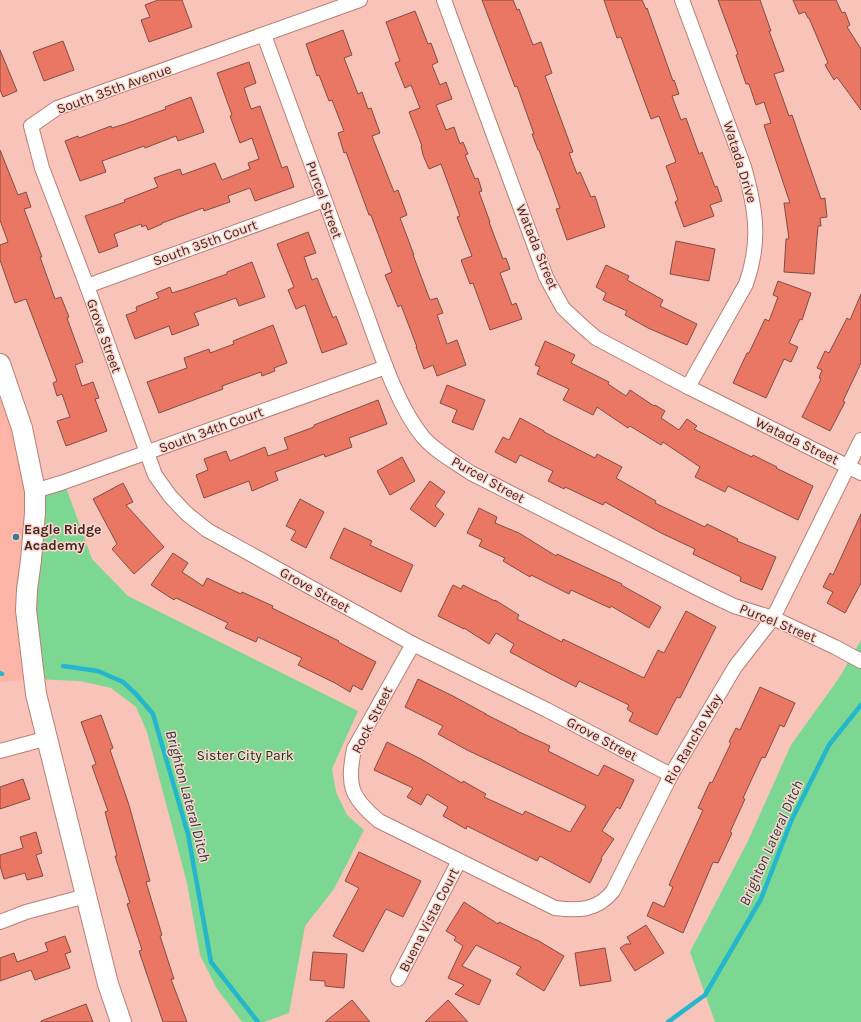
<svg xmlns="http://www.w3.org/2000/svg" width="861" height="1022" viewBox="0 0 861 1022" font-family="Karla,sans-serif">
<rect width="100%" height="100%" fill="#f8c4ba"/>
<path fill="#fcb4a7" d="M0,364L22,428L34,679L0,682Z"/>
<g fill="#7cd792">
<path d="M64,482L92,559L128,596L358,711L332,769L336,792L347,815L364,830L334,889L305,926L289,1013L264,1022H242L217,989L200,955L187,883L147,732L136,707L111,688L80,681L34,679L35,491Z"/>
<path d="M861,640V1022H715L690,952L748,841L791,745L839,678Z"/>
</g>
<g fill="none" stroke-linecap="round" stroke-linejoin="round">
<g stroke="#24b6cc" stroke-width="4.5">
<path d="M63,666L98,671L123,682L136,694L153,714L188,834L211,962L258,1022"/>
<path d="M0,673L2,674"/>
<path d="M668,1022L705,995L761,899L792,819L829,745L861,705"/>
</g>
</g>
<g fill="#ea7664" stroke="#844c43">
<path d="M158,0H182L192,27L149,42L141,20L150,17L145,5Z"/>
<path d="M482,0H513L517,10L519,9L533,45L541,42L552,73L545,76L573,152L569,153L577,174L580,172L591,197L595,196L605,227L567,240L556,209L560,208L539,150H538L532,134H534L517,86L515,87Z"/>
<path d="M604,0H642L646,9L647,8L673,81L674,80L679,94L672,96L681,120L686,118L699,154L702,152L715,187L717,186L722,201L710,205L714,216L684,227L675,202L678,200L666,166L676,162L659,116L651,119L621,37L617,38Z"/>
<path d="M718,0H760L771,31H769L784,71L774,74L789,116L792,115L821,199L825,198L827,217L820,218L821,226H818L814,274L784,272L786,239H789L784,203H790L764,125L771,123L764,102L756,105L749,84H746L736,55L738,54Z"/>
<path d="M793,0H836L842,13L845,12L850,25L847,27L861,49V110L837,77L834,80L825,65L828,63L809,18H808L805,12L799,14Z"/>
<path d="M415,11L428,44L431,43L438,62L432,65L440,85L446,82L452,99L436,105L446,130L454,127L460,144L463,142L468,154L465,155L475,179L478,178L482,191L479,192L490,222H489L503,259L506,258L510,269L500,273L512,305L516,303L522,319L490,330L473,283L470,284L461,260L472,256L457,217L460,216L441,164L429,169L423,155L421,146H422L409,112L420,108L411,85L405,88L395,63L400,61L386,22Z"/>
<path d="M343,30L352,55L344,58L358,94L362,92L368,109L371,108L380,133L372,136L394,192L398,190L407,215L400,218L414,255H413L430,300L437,298L443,313L437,315L447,344L457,340L466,365L437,376L433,365L424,369L416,347H417L401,305L398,307L385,275L392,272L371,215H369L346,152L344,153L338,133L344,131L332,100L329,101L319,75L317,76L306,44Z"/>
<path d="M63,41L74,70L44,81L33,52Z"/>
<path d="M0,50L17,91L3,97L0,90Z"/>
<path d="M249,62L256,83L244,88L251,109L260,106L282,168L287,166L294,187L255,201L250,188L228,196L230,202L204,211L203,208L162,223V224L148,230L146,225L142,227L141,224L114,234L118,246L99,253L85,216L125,202L124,200L158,187L154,178L180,169L182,175L215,163L222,180L250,169L248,163L259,159L252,138L240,143L230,116L232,115L217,73Z"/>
<path d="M191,97L204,132L178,141L176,136L145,148L144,146L102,161L106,172L80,181L65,141L78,136L79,138L111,126L112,128L125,124L166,109L165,107Z"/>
<path d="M0,150L18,195L26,192L31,207L24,209L42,257H40L55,299L61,297L69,317L67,318L83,362L75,365L82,386L93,382L99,398L95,399L107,431L66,446L57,421L70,417L62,394L57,396L53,383L57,381L26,299L15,303L0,260V245L8,242L0,220Z"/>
<path d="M308,232L316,253L304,257L312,280L317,278L333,318L336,316L347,344L322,353L305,305L296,309L288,290L294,287L277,244Z"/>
<path d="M676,241L715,249L709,281L670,274Z"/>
<path d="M252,262L265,297L239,306L236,298L194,313L199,325L172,335L169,326L135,339L126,315L137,311L136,307L159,298L156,293L170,287L172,293L185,289L227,274V272Z"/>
<path d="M606,265L629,276L627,280L663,300L660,306L697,324L687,345L648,328L625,315L627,311L603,300L606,293L596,287Z"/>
<path d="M778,281L811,293L802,320L800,319L789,343L798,347L791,362L784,359L766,398L733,383L747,353H749L765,319L769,321L778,297L773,295Z"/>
<path d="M861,294V363L843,401L845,402L830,431L802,417L821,379L819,378L822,370L817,368L825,351L829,353L847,318L850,320Z"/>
<path d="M273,325L287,363L274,368L275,371L262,376L261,372L222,386L223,389L159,413L147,382L187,368L184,358L209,349L210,353L234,344L233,341Z"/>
<path d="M545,341L575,355L571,363L609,382L608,384L626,396L630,390L654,406L655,405L665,411L661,418L679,430L687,419L697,426L694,429L752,457L753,455L777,467L776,468L813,486L798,520L728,486L725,492L695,477L700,467L663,442L661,445L630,426L628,428L597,407L593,415L563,400L569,389L537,374L540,367L535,365Z"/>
<path d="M447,385L485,400L473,430L452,422L457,410L440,403Z"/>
<path d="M378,400L387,424L349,438L352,447L325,457L324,454L275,472L278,480L252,491L249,481L204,498L196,475L208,470L204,459L226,451L230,461L265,447L268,456L288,449L284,438L314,427V425Z"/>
<path d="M520,418L544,431V432L595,458L597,454L622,467L616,478L656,501L655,503L705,527L707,524L738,539L737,541L776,557L762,590L740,581L741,577L693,554L695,549L661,533L605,502L603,505L565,487L564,489L548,481L553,471L520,455L516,463L495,452L503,437L509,440Z"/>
<path d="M402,457L415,481L390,495L377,471Z"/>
<path d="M430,481L445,492L435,506L444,514L435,527L410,509Z"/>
<path d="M123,483L133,502L126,505L164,547L134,574L112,549L117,544L93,499Z"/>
<path d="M300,499L324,512L306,548L291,540L296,531L286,526Z"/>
<path d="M479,508L497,517L495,523L519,533L556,556L557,554L622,584L621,585L661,607L649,628L611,606L610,608L571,590L569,594L531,575L530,577L503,561L505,558L479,546L482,540L467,533Z"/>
<path d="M861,514V583L845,613L827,603L833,592L823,587L830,573L833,575Z"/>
<path d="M344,528L372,541L370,545L413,565L401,592L330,558Z"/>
<path d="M173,553L188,563L182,572L203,586L207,578L241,594L242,592L273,606L272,608L339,641L338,642L376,662L362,690L353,685L350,692L335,683L298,665L302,658L258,637L256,642L225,628L228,623L176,598L174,600L151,585Z"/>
<path d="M453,585L461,589L463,585L495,601V600L519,615L517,619L562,642L563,639L644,678L658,650L664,653L686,611L716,627L680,698L677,697L657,735L629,721L633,713L627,709L629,705L579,681L576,687L547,672L510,652L514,644L496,633L489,644L464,628V629L438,616Z"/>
<path d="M418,679L453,696L486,714H485L517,730V731L550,746L548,751L598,776L604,765L634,780L620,809L617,807L602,831L614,839L601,858L602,859L590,883L540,856L537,861L467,826L466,829L443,816L448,807L427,794L421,805L407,797L413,788L374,770L387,742L421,759L462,783L463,781L486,794L484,797L523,815L525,811L570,832L586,806L467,750L438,734L443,726L405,707Z"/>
<path d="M760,687L795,703L784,727L780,725L765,758L762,757L743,798L745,799L730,832L732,833L718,863L713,862L683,933L647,916L653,902L664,907L673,887L669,885L703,810L698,808L710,782L712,783L731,743L729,742L736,728L740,730Z"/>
<path d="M101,715L113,748L110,750L129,805L150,881L146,882L162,935L160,936L174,979H171L187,1022H163L139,951L142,950L127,904L130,903L115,856H117L105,812L108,811L92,766L96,764L81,722Z"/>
<path d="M23,779L30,799L0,809V787Z"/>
<path d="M36,832L42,853L36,855L43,876L27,880L25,873L4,879L0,866V855L23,848L20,837Z"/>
<path d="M359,852L421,881L403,917L386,909L363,952L333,936L359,888L345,881Z"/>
<path d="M464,902L498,924L499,922L536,940H537L564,956L544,991L516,974L521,967L476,945L462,966L491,980L479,1005L455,994L464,985L448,978L463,946L454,940L456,937L446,931Z"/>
<path d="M646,925L664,953L635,971L620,948L626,944H631L627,937Z"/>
<path d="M65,936L71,952L65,954L70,968L35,980L31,970L0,981V958L14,953L17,962L48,951L45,943Z"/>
<path d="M605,948L611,981L580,986L575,953Z"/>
<path d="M313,952L347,954L344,988L325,986V981L310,980Z"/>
<path d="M352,1000L370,1022H325Z"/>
<path d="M448,1000L468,1022H425Z"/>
<path d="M86,1004L93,1022H41V1021Z"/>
</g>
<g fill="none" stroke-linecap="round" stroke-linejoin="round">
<defs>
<g id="street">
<path d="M360,0L57,108L31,126L42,168L87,286L155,475L170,496L186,513L207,530L413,644L547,710L671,775"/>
<path d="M444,0L546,277L563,308L581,325L596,338L688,387L861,473"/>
<path d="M682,0L744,167C756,209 761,242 746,284L688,387"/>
<path d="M264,35C297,124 329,213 362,302C378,344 395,403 423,437C436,452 455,462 471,473L707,593L734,606L773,618L835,647L861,661"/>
<path d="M87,286L324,200"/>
<path d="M35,491L64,482L386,367"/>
<path d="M413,644L354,749C347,785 350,797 379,821L555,908C578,911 597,911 613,891L671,775L735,667L773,618L861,440"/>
<path d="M0,751L48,738"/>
<path d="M0,922L26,912L86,896"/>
<path d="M398,979L459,861"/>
</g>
<path id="secondary" d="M0,364L22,428L35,491V513L31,560L27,590L26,610L36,694L108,984L121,1022"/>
</defs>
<use href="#street" stroke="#ba7e73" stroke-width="16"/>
<use href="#secondary" stroke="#ba7e73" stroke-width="22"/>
<use href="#street" stroke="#fff" stroke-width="14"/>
<use href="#secondary" stroke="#fff" stroke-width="20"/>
</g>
<circle fill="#387e8a" stroke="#fdd5cd" stroke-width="1.5" cx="16" cy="537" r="4"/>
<g text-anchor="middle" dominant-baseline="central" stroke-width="3" stroke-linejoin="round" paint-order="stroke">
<g font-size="14" fill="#402823" stroke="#fdd5cd">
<text transform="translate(114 89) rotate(-20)">South 35th Avenue</text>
<text transform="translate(740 162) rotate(73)">Watada Drive</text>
<text transform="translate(324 200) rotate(70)">Purcel Street</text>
<text transform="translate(205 243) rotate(-20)">South 35th Court</text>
<text transform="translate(537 247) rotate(68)">Watada Street</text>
<text transform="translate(104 336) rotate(70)">Grove Street</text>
<text transform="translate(211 430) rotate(-20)">South 34th Court</text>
<text transform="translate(797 441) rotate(26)">Watada Street</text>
<text transform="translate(488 480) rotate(29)">Purcel Street</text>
<text transform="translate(315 590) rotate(29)">Grove Street</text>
<text transform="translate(778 623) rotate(22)">Purcel Street</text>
<text transform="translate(372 720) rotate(-63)">Rock Street</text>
<text transform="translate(602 739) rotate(28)">Grove Street</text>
<text transform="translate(693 739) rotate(-60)">Rio Rancho Way</text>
<text transform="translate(429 920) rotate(-63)">Buena Vista Court</text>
</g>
<g font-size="14" font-weight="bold" fill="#402823" stroke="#fdd5cd" text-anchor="start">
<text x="24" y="529">Eagle Ridge<tspan x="24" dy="16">Academy</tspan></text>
</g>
<g font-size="14" fill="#083518" stroke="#fdd5cd">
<text x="245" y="755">Sister City Park</text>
</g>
<g font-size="15" font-style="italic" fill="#1d393e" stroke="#fdd5cd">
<text transform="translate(188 796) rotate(75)">Brighton Lateral Ditch</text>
<text transform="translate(771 843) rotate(-66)">Brighton Lateral Ditch</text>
</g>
</g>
</svg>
